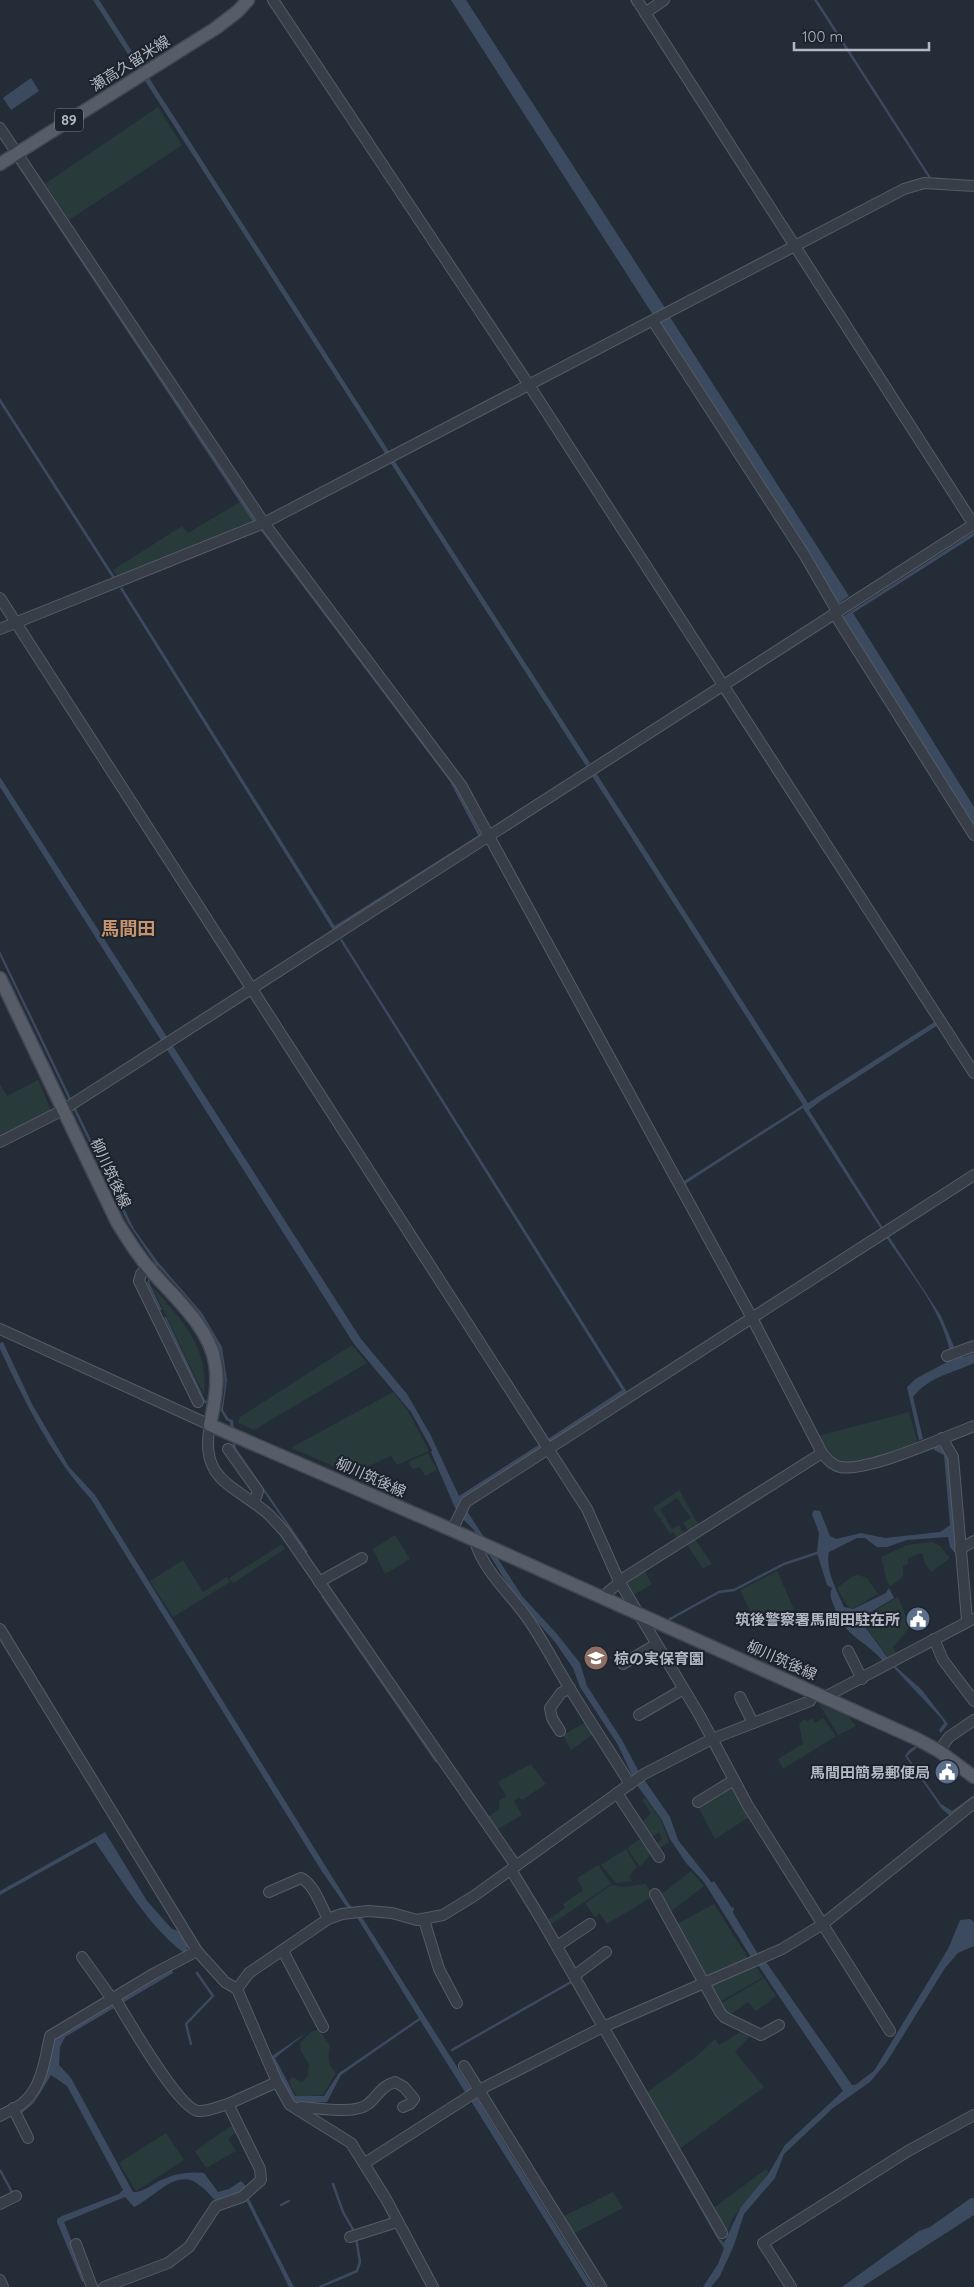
<svg xmlns="http://www.w3.org/2000/svg" width="974" height="2287" viewBox="0 0 974 2287" font-family="Quicksand,'Noto Sans JP',sans-serif">
<rect width="100%" height="100%" fill="#242c38"/>
<g fill="#293a3b">
<path d="M158,107L182,145L69,220L45,184Z"/>
<path d="M240,502L254,522L118,577L113,570L182,526L188,533Z"/>
<path d="M38,1080L51,1110L0,1135V1084L7,1096Z"/>
<path d="M152,1286C182,1321 209,1346 204,1395Z"/>
<path d="M352,1345L367,1363L254,1430L238,1423L240,1417Z"/>
<path d="M393,1392L408,1411L429,1451L397,1465L391,1456L352,1474L291,1448Z"/>
<path d="M909,1412L918,1444C900,1450 854,1471 838,1461C830,1456 824,1443 818,1436Z"/>
<path d="M428,1453L437,1470L425,1476L420,1467L413,1469L408,1462Z"/>
<path d="M679,1490L699,1526L689,1532L683,1523L691,1518L677,1498L660,1509L672,1529L679,1525L684,1534L678,1539L673,1532L670,1534L653,1508Z"/>
<path d="M395,1535L410,1559L385,1574L373,1549Z"/>
<path d="M694,1538L712,1564L703,1569L686,1543Z"/>
<path d="M932,1542L940,1546L950,1558L931,1572L925,1563L922,1553L908,1558V1564L903,1566V1577L891,1586L887,1582L881,1557L907,1545Z"/>
<path d="M282,1544L285,1549L233,1583L229,1578Z"/>
<path d="M183,1560L203,1592L227,1577L230,1582L173,1617L150,1581Z"/>
<path d="M644,1570L652,1584L634,1595L625,1582Z"/>
<path d="M777,1571L794,1609L777,1616L758,1628L740,1590Z"/>
<path d="M858,1575L867,1578L878,1594L850,1610L837,1588L853,1576Z"/>
<path d="M898,1597L910,1627L893,1647L896,1653L889,1658L864,1624L867,1615Z"/>
<path d="M819,1704L848,1716L856,1726L838,1735Z"/>
<path d="M812,1718L815,1723L823,1718L836,1736L783,1769L778,1759L803,1744L799,1724L805,1719L807,1722Z"/>
<path d="M589,1720L596,1732L571,1750L563,1735Z"/>
<path d="M531,1764L546,1784L522,1800L519,1797L514,1801L522,1815L496,1830L487,1818L499,1809V1801L506,1796L498,1782Z"/>
<path d="M732,1785L749,1817L715,1839L697,1805Z"/>
<path d="M645,1798L661,1820L669,1842L657,1850L654,1846L662,1839L659,1833L650,1837L641,1824L651,1813L642,1800Z"/>
<path d="M640,1839L651,1854L640,1867L627,1848Z"/>
<path d="M626,1849L637,1867L629,1876L632,1881L616,1883L601,1865Z"/>
<path d="M598,1865L611,1884L550,1925L548,1920L565,1908L563,1904L583,1890L577,1878Z"/>
<path d="M691,1871L704,1886L670,1912L658,1897Z"/>
<path d="M646,1884L653,1896L607,1924L600,1914L595,1917L585,1903L612,1885L624,1887Z"/>
<path d="M714,1904L748,1958L726,1969L701,1977L675,1925Z"/>
<path d="M755,1965L763,1977L718,2003L708,1986Z"/>
<path d="M764,1978L776,1996L756,2011L748,2002L728,2016L718,2005Z"/>
<path d="M319,2030L330,2046C328,2056 327,2066 336,2073L323,2095L297,2097L289,2082L292,2077L302,2082L307,2077L309,2064L301,2051L300,2043L312,2031Z"/>
<path d="M741,2032L751,2035L735,2052L764,2087L678,2150L645,2094L698,2055L715,2039L719,2045Z"/>
<path d="M234,2124L237,2131L228,2139L236,2151L206,2168L195,2151Z"/>
<path d="M166,2133L184,2160L136,2191L119,2163Z"/>
<path d="M766,2169L769,2172L732,2219L723,2241L714,2227L712,2209Z"/>
<path d="M613,2192L623,2208L573,2234L562,2217Z"/>
</g>
<g fill="#3c4a5f">
<path d="M93,0H99L390,453L386,455Z"/>
<path d="M451,0H466L665,308L653,315Z"/>
<path d="M814,0H817L932,179L930,180Z"/>
<path d="M31,78L39,91L11,110L3,98Z"/>
<path d="M670,317L849,596L839,603L658,323Z"/>
<path d="M0,398L115,577L113,579L0,403Z"/>
<path d="M394,460L590,763L586,766L390,462Z"/>
<path d="M974,532V536L853,613L974,807V825L842,617Z"/>
<path d="M122,587L336,928L333,930L120,589Z"/>
<path d="M596,773L808,1103L936,1021L938,1025L822,1100L809,1110L883,1228L881,1229L803,1108L685,1184L684,1181L803,1105L592,776Z"/>
<path d="M0,777L361,1339L407,1394L430,1434L459,1496L540,1444L541,1447L461,1499L456,1510L431,1452L432,1450L411,1412L354,1344L0,787Z"/>
<path d="M342,939L627,1392L549,1442L548,1439L622,1390L340,940Z"/>
<path d="M0,951L134,1229L157,1261L202,1313L222,1347L227,1380L223,1410L229,1419L233,1420L236,1448L308,1552L306,1553L233,1447L230,1422L226,1420L221,1411L203,1402L164,1317H166L205,1400L221,1409C237,1346 196,1308 157,1265L149,1282L162,1310H160L147,1283L155,1263L128,1223L0,956Z"/>
<path d="M888,1235L941,1316L958,1356L964,1357L974,1353V1363C953,1373 928,1377 913,1397L923,1439L919,1440L907,1387L917,1378L949,1361L951,1359C946,1314 910,1274 886,1237Z"/>
<path d="M3,1342L32,1404L69,1467L95,1495L349,1904L363,1919L471,2089L465,2092L420,2020L341,2075L327,2102L301,2103L298,2105L287,2092L272,2059V2056L306,2033L275,2058L295,2096H324L339,2073L419,2018L358,1919L346,1906L321,1870L91,1499C50,1454 26,1404 0,1349V1343Z"/>
<path d="M935,1446L941,1447L948,1457L957,1555L950,1547L948,1537L907,1540L887,1547H877L865,1538H857L829,1552C825,1570 837,1591 844,1607L853,1609L886,1593L889,1588L894,1598L866,1615L863,1624L888,1658L883,1661C863,1638 845,1638 834,1606C831,1599 829,1595 832,1588L827,1585L817,1553L819,1533L812,1514L814,1510L820,1511L830,1536L836,1539L861,1533L885,1538L940,1532L950,1525L944,1455L934,1450Z"/>
<path d="M467,1511L522,1596L556,1633L580,1663L587,1686L622,1740L639,1772L670,1817L678,1840L712,1883L714,1881L732,1908L734,1907L733,1913L758,1954L751,1957L704,1882L686,1863L670,1839L662,1820L636,1784L618,1745L580,1687L573,1668L555,1642L516,1598L474,1530L463,1519Z"/>
<path d="M322,1595L438,1761L436,1763L321,1596Z"/>
<path d="M895,1666L922,1690L948,1724L941,1733L939,1730L944,1723L942,1719L894,1668Z"/>
<path d="M928,1738L907,1756L941,1804L952,1811L974,1795V1798L950,1816L942,1809L905,1756L909,1750Z"/>
<path d="M105,1832L147,1901L172,1929L178,1931L188,1945L186,1951L184,1953C149,1927 122,1880 95,1842L0,1895V1891Z"/>
<path d="M970,1919L974,1922V1946L958,1953L945,1968L886,2063L870,2082L833,2108L784,2154L775,2178L744,2214L734,2245L720,2276L711,2287H703L718,2264L724,2248L717,2238L600,2033L719,2238L724,2243L741,2207L769,2173L785,2145L843,2091L758,1965L766,1962L852,2085H855L874,2071L948,1949L960,1920Z"/>
<path d="M172,1970L173,1973L65,2037L60,2047L59,2065L71,2078L133,2192C142,2193 153,2184 161,2180C174,2174 189,2171 204,2173L218,2192L229,2189L241,2181L248,2188L245,2191L294,2287H289L246,2200L216,2201C210,2196 206,2189 199,2185C177,2166 152,2200 134,2207L125,2197L64,2222L87,2279L82,2282L57,2222V2219L62,2216L119,2194L123,2190L67,2086L51,2075L34,2103L22,2113L20,2112L34,2101L37,2096L48,2064L53,2042L59,2034L93,2017Z"/>
<path d="M476,2097L593,2287H587L471,2101Z"/>
<path d="M971,2198H974V2215L862,2287H842L919,2231L930,2227Z"/>
</g>
<g fill="none" stroke-linecap="round" stroke-linejoin="round">
<g stroke="#3c4a5f" stroke-width="2.5">
<path d="M631,0L634,5"/>
<path d="M16,161L254,521"/>
<path d="M262,530L451,781L480,836L335,927"/>
<path d="M721,691L817,839"/>
<path d="M670,1619L719,1592L734,1590L784,1564L817,1553"/>
<path d="M191,2044L186,2024L213,1996L197,1973"/>
<path d="M452,2050L571,1982"/>
<path d="M0,2170L13,2194"/>
<path d="M333,2184L343,2212L355,2233"/>
<path d="M281,2205L289,2201"/>
<path d="M320,2287L357,2271L360,2262L356,2238"/>
</g>
<defs>
<g id="minor">
<path d="M273,0L529,385L974,1073"/>
<path d="M637,0L974,525"/>
<path d="M645,13L664,0"/>
<path d="M0,128L264,523L461,785L752,1318L822,1453C827,1459 832,1465 840,1467C868,1472 945,1437 974,1426"/>
<path d="M653,321L804,554L837,611"/>
<path d="M0,598L587,1509L619,1581L700,1716L748,1806L890,2031"/>
<path d="M834,613L974,835"/>
<path d="M0,629L264,523L904,189L924,183L974,186"/>
<path d="M0,1142L63,1110L974,524"/>
<path d="M148,1267L141,1274L139,1281L198,1402"/>
<path d="M0,1329L210,1425C199,1479 233,1485 266,1512C273,1518 279,1526 285,1532L516,1866"/>
<path d="M947,1356L974,1346"/>
<path d="M942,1438L953,1457L967,1620"/>
<path d="M228,1449L258,1491L254,1503"/>
<path d="M452,1530L466,1502L974,1175"/>
<path d="M475,1541C484,1572 510,1593 528,1619C546,1645 560,1674 577,1700C594,1728 613,1756 630,1784"/>
<path d="M960,1549L974,1541"/>
<path d="M619,1581L822,1453"/>
<path d="M319,1582L362,1558"/>
<path d="M604,1599L608,1592L620,1582"/>
<path d="M0,1629L197,1951L225,1982L237,1989L277,2082L290,2105L351,2143L386,2199L433,2287"/>
<path d="M934,1639L943,1660L974,1701"/>
<path d="M848,1651L862,1679"/>
<path d="M623,1664L655,1645"/>
<path d="M740,1697L753,1723"/>
<path d="M825,1697L973,1619"/>
<path d="M639,1715L682,1690"/>
<path d="M560,1731L552,1718L550,1708L561,1693L570,1688"/>
<path d="M939,1751L949,1737L974,1720"/>
<path d="M617,1793L659,1857"/>
<path d="M698,1802L734,1780"/>
<path d="M511,1870L541,1919L722,2233"/>
<path d="M269,1892L301,1878C314,1884 321,1906 328,1919"/>
<path d="M655,1894L720,2012L724,2017L761,2035L779,2025"/>
<path d="M424,1920L439,1969L457,2003"/>
<path d="M557,1946L590,1924"/>
<path d="M283,1951L323,2027"/>
<path d="M82,1957L112,1999"/>
<path d="M574,1976L606,1952"/>
<path d="M237,1989L249,1973L328,1919L342,1914L368,1911L392,1913L417,1920L443,1915L474,1896L644,1774L712,1739L810,1701L814,1692"/>
<path d="M114,1997C127,2018 178,2108 198,2111C207,2112 220,2106 228,2104"/>
<path d="M464,2066L601,2287"/>
<path d="M13,2108L28,2138"/>
<path d="M298,2110L301,2107C318,2108 355,2115 368,2104C378,2096 381,2086 395,2082L404,2087L414,2099L410,2104L403,2107"/>
<path d="M0,2116C8,2111 18,2108 24,2102C42,2086 45,2059 50,2036L155,1973L197,1951"/>
<path d="M365,2163L479,2090L603,2027L782,1949L823,1924L974,1803"/>
<path d="M0,2204L16,2196"/>
<path d="M350,2237L397,2222"/>
<path d="M76,2244L92,2287"/>
<path d="M0,2280L3,2287"/>
<path d="M104,2287L168,2263L189,2247L216,2206L242,2197L261,2180L260,2169L228,2104L277,2082"/>
<path d="M791,2287L763,2243L908,2151L974,2115"/>
</g>
<g id="major">
<path d="M0,164L216,28L238,11L248,0"/>
<path d="M0,978L117,1222C127,1238 136,1253 148,1267C171,1295 209,1325 215,1363C219,1383 214,1405 210,1425L452,1530L917,1739L939,1751L974,1777"/>
</g>
</defs>
<use href="#minor" stroke="#565c66" stroke-width="12"/>
<use href="#major" stroke="#414751" stroke-width="15"/>
<use href="#minor" stroke="#383e48" stroke-width="10"/>
<use href="#major" stroke="#565d68" stroke-width="12"/>
</g>
<defs>
<symbol id="civic-disc" viewBox="-11 -11 22 22"><circle r="9.5" fill="#5c6f8a" stroke="#1d232d"/><path d="M-.6-6.5H3V-4.5H.6V-3L4-1V1h2V6H-6V1h2V-1L-.6-3ZM-1.2 2.5V6h2.4V2.5Z" fill="#fff"/></symbol>
<symbol id="school-disc" viewBox="-11 -11 22 22"><circle r="9.5" fill="#8d6e63" stroke="#1d232d"/><path d="M0-5L7-2L0 1L-7-2ZM-4 1L0 2.5L4 1V4Q0 6-4 4Z" fill="#fff"/></symbol>
</defs>
<g fill-rule="evenodd">
<use href="#civic-disc" x="904" y="1605" width="28" height="28"/>
<use href="#school-disc" x="582" y="1644" width="28" height="28"/>
<use href="#civic-disc" x="933" y="1758" width="28" height="28"/>
</g>
<g text-anchor="middle" dominant-baseline="central" stroke-width="4" stroke-linejoin="round" paint-order="stroke">
<rect fill="#1d232d" stroke="#868c97" stroke-width="1" x="55" y="108.5" width="28" height="23" rx="4"/>
<g font-size="14" font-weight="bold" fill="#b3b9c4">
<text x="69" y="120">89</text>
</g>
<g font-size="15" fill="#b3b9c4" stroke="#1d232d">
<text transform="translate(130 63) rotate(-32)">瀬高久留米線</text>
<text transform="translate(111 1173) rotate(65)">柳川筑後線</text>
<text transform="translate(371 1477) rotate(24)">柳川筑後線</text>
<text transform="translate(782 1660) rotate(24)">柳川筑後線</text>
</g>
<g font-size="15" font-weight="bold" fill="#b3b9c4" stroke="#1d232d" text-anchor="end">
<text x="900" y="1619">筑後警察署馬間田駐在所</text>
<text x="614" y="1658" text-anchor="start">椋の実保育園</text>
<text x="930" y="1772">馬間田簡易郵便局</text>
</g>
<g font-size="18" font-weight="bold" fill="#c7946b" stroke="#1d232d">
<text x="128" y="928">馬間田</text>
</g>
</g>
<path d="M794 42v8h135v-8" fill="none" stroke="#b3b9c4" stroke-width="2.5"/>
<text x="802" y="42" font-size="15" fill="#b3b9c4" stroke="#1d232d" stroke-width="4" paint-order="stroke">100 m</text>
</svg>
